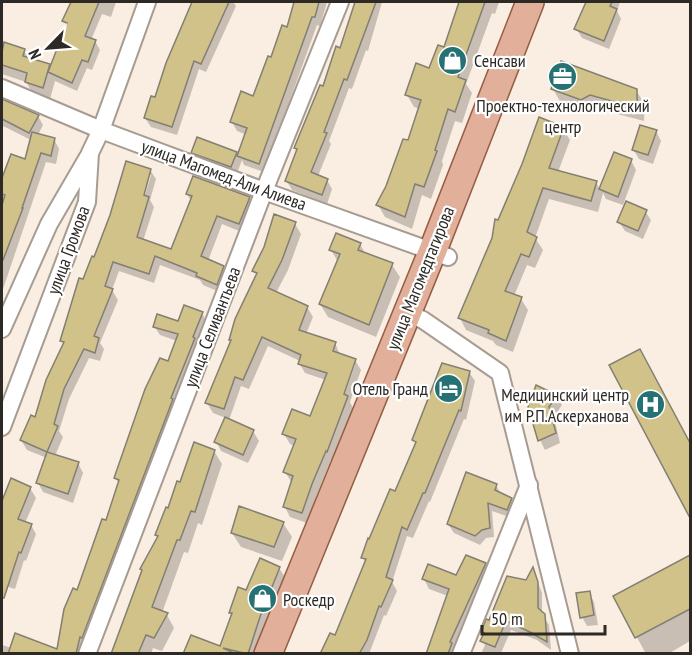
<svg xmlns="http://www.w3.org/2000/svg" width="692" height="655" viewBox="0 0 692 655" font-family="'PT Sans Narrow',sans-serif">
<rect width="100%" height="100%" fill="#faeee2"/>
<g fill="#0003" fill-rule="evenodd">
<path d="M79,2H116L111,17L102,14L91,40L95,41L100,50L92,70L87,68L77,91L55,81L50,99L33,94L26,82L2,74V43L24,50L30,60L49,65L51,68L67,26L64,21L76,9Z"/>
<path d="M194,2H233L236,6L206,72L199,69L177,135L151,127L145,118L156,99L167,64Z"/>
<path d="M296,2H327L320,26L317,25L264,172L244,165L242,160L236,176L199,162L193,152L236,153L238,158L247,135L237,131L232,122L254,98L289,29Z"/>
<path d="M358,2H382L368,51L366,50L352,89L349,88L329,141L331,144L318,176L327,180L332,189L327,204L292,190L286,180L298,151L296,148L341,50Z"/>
<path d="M462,2H499L495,14L492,13L466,84L472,93L462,123L455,121L442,161L443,165L431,199L422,195L412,229L385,217L378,205L409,142L420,109L414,107L407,95L430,70L445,49Z"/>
<path d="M587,2H620L617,11L621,19L609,49L582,38L576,28Z"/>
<path d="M553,89L636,90L645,105L644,121L598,109L589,113L561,103Z"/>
<path d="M2,102L38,116L43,125L38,135L54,139L59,149L56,164L46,162L2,292V209L4,201L2,198V182L12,156L26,161L31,140L3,126L2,130Z"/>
<path d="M563,129L570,140L558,172L596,182L600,190L614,154L631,160L636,170L623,205L606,199L603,193L598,212L549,199L535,238L543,250L535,268L527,265L514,296L521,299L528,310L513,352L496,345L493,341L466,330L460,318L499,222Z"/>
<path d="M656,131L661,141L653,164L639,159L633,149Z"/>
<path d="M150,170L156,179L150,200L154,207L143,241L172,251L191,201L187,194L249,198L254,207L244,233L222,224L208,261L223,268L228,277L222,293L203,285L200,280L160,265L154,283L119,271L112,290L118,300L100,343L104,349L100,361L89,358L69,399L59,431L63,437L55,456L78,463L83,473L73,503L43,492L38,483L47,458L27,450L21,440L36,419L64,345L62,341L95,259ZM148,175H151L143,202H140Z"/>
<path d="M645,211L651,220L643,239L625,231L619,222Z"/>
<path d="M295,224L301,234L288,270L276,293L307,307L313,317L306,334L335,343L340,355L355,360L361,370L350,402L353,408L333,461L331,460L317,494L307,523L290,517L285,507L292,483L285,472L295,446L290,444L284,434L311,417L326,380L305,373L299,363L300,361L268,346L249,389L241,386L229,420L253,431L259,441L248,463L221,451L216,441L226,418L213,413L207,403L257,276L254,271ZM352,365H355L342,402L340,401Z"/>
<path d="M360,244L366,255L392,265L400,277L376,337L328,317L320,304L338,262L331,250Z"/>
<path d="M202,313L207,323L82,654H58L78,592L107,522L119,484L116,478L169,364L177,341L160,335L154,326L179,322Z"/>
<path d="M611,366L654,376L690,444V515Z"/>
<path d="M469,372L475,381L466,420L464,419L430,502L429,501L413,538L407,536L392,582L397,591L386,616L384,615L369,654H322L336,637L366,563L363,558L396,493L416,444L414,440Z"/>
<path d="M556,396L562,405L554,417L560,443L545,450L540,440L530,407Z"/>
<path d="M214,451L222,464L202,525L198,523L188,553L184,552L162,613L167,615L174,628L162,651L153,648L151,654H112L158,538L157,535L181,483Z"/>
<path d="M12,480L30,488L36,498L25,523L31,525L36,534L26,561L24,560L15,589L5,586L2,596V502Z"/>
<path d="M496,485L501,495L511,499L516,508L512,518L492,511L494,537L486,538L480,545L454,533L448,524Z"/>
<path d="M283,523L292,537L282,561L241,547L232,533Z"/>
<path d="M690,556V641L668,654H646L615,597Z"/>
<path d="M485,564L490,573L456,654H427L448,596L429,589L424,579L456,577Z"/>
<path d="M279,568L285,577L277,596L275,595L256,654H184L221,648L233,616L231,612L247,592Z"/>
<path d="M533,570L542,593V614L549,625L551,650L537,640L511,630L501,653L503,654H481L485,645L482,641L484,635L483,632L527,582Z"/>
<path d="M589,593L594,602L598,625L587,626L582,617Z"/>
<path d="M2,645L12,648L57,654H2Z"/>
</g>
<g fill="#d1c289" stroke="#837f72" stroke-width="1.5">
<path d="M71,2H99L85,36L96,40L88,62L82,60L72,83L48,72L67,23L62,21Z"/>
<path d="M192,2H229L201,64L194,61L172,127L144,118L151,96L155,97L166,63Z"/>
<path d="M294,2H319L315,17H312L259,164L237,156L247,128L230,122L241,91L253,96L268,56L271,57L282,25L287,27Z"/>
<path d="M355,2H376L347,80L344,79L324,132L327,133L311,172L328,179L322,195L285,181L297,149L294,148L320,85L323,86L336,46L340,48Z"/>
<path d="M459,2H485L458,77L466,80L455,112L448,109L435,150L437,151L424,187L415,184L405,217L376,205L386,186L403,139L408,140L421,100L405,95L416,63L429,68L438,45L444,47Z"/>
<path d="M586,2H612L610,6L617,9L604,41L574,29Z"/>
<path d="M4,42L25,49L23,56L50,64L43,88L25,82L27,73L2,65V52Z"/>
<path d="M561,61L637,89V108L590,95L581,100L551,89Z"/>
<path d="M2,99L39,115L29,133L2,119Z"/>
<path d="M539,117L564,127L549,168L597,181L591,201L543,188L527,232L537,237L529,257L521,254L505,291L522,297L506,341L488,333L489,330L458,318L492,238L495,219L498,220L522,164Z"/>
<path d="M640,125L657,130L648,155L632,150Z"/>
<path d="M32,132L55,138L51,156L41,153L22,208H23L3,260H2V205L5,195L2,194V178L11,154L25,159Z"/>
<path d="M197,137L237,152L231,167L191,153Z"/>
<path d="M614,152L632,159L618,197L599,189Z"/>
<path d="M126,161L151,169L144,195L149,197L137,237L171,249L192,196L186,194L193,176L250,197L239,224L217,216L201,256L224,266L217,285L196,276L197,273L155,256L149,274L113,262L105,286L113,289L94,336L99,338L95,353L84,349L64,389L54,424L58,426L47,452L20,440L31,415L35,417L46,380L64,342L60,341L79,278L83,279L92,256L94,257L110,215Z"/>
<path d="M626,201L647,210L638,231L617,222Z"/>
<path d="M274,214L296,222L282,260L268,288L308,306L299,330L336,342L333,351L356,359L344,394L348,396L327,452L326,451L312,484L302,513L283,507L293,476L283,472L296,439L282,434L292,409L310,416L327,373L298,364L301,355L262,337L243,380L235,377L224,409L205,403L231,340H229L235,319L257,273L252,271L264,247Z"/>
<path d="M336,233L361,243L358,250L393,263L369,325L319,304L340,254L329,250Z"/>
<path d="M184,305L203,312L193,337L195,338L171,398L173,399L82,638L80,637L76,654H8L15,633L57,649L64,609L73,588L77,590L102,519L106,520L119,480L114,478L145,389L160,358L168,361L178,334L153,327L157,314L178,321Z"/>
<path d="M640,349L690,443V518L609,365Z"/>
<path d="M442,363L470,371L461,411L459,410L425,493H423L407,530L402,527L386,577L393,580L381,607L379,606L367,640L359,654H320L330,633L335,635L366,559L361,558L368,538L369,539L390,489L395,491L416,442L412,440Z"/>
<path d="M536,385L557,395L549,407L556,433L538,441L528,407Z"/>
<path d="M225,417L254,430L243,455L214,442Z"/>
<path d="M194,442L215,450L195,512L191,511L180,540H177L152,607L168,613L154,638L146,635L138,654H111L142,570L140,569L158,536L155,535L166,507L168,508L177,481L180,482Z"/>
<path d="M47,452L79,462L68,494L36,483Z"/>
<path d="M466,472L497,484L495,490L512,498L507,510L488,503L490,528L482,530L475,536L447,524Z"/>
<path d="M11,478L31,487L18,519L32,524L21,553L19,552L4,598H2V501Z"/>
<path d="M239,506L284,522L274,547L231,533Z"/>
<path d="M466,555L486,563L450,642L452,643L448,654H426L449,589L422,579L428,564L456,575Z"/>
<path d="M690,555V609L635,638L613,596Z"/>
<path d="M260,558L280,567L272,587L270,586L248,654L223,648L236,654H183L191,635L220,646L232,613H229L238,587L246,590Z"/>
<path d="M533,567L538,582V608L545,614L547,642L530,632L506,621L495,647L480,641L484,633L481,632L486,619L489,620L507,576L526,580Z"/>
<path d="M590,591L594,615L580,618L576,593Z"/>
</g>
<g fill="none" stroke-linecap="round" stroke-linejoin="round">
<defs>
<g id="minor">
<path d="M2,88L101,130L264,191L448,257"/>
<path d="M406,312L423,320L500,373L570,654"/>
<path d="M2,329L49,224L88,157"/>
<path d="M2,427L87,202L90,153L101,130L147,2"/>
<path d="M87,654L264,191L340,2"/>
<path d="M461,654L529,485"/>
</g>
<path id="primary" d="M268,654L433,250L530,2"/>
</defs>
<use href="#minor" stroke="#a69c91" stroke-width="20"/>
<use href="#primary" stroke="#955d44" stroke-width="30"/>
<use href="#minor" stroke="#fff" stroke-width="16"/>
<use href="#primary" stroke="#e1af9a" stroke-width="27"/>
</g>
<defs>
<symbol id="shop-disc" viewBox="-11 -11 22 22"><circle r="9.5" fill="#267174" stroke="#fff"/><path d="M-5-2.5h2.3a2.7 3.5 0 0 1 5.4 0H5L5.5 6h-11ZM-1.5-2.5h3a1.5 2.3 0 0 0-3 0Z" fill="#fff"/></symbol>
<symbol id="office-disc" viewBox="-11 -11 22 22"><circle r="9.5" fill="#267174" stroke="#fff"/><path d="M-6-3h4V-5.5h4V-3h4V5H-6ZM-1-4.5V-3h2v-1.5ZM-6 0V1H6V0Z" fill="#fff"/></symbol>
<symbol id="hotel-disc" viewBox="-11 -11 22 22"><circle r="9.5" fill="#267174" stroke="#fff"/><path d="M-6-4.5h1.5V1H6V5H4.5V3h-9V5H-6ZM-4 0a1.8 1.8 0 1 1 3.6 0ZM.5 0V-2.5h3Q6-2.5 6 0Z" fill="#fff"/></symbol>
<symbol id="hospital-disc" viewBox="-11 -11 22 22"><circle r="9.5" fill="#267174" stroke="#fff"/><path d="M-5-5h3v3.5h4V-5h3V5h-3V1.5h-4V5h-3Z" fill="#fff"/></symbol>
</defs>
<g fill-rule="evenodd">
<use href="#shop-disc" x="436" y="44" width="33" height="33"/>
<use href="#office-disc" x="546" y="60" width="33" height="33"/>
<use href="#hotel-disc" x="432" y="372" width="33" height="33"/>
<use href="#hospital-disc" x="634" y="388" width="33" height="33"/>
<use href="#shop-disc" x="246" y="582" width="33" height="33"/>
</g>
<g text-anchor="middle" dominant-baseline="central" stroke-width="4.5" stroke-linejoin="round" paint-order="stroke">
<g font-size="18" fill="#2d2924" stroke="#fff" text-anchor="start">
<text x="474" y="60">Сенсави</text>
<text x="563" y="105" text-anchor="middle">Проектно-технологический<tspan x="563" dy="21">центр</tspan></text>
<text x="428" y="388" text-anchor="end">Отель Гранд</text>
<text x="629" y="394" text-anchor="end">Медицинский центр<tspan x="629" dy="21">им Р.П.Аскерханова</tspan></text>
<text x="283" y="599">Роскедр</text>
</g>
<g font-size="18" fill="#2d2924" stroke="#fff">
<text transform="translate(224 175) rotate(20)">улица Магомед-Али Алиева</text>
<text transform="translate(68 250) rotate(-70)">улица Громова</text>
<text transform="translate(420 278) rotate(-68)">улица Магомедтагирова</text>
<text transform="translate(212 327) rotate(-69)">улица Селивантьева</text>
</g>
</g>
<rect width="692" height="655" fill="none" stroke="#2d2924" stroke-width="6"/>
<g transform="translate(48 48) rotate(245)" stroke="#ffffff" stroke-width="4.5" paint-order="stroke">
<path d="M0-4.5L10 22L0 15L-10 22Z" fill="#2d2924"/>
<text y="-9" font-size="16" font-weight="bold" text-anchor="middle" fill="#2d2924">N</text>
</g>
<path d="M482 625v9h123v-9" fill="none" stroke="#2d2924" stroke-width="3"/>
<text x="491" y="625" font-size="18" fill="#2d2924" stroke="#ffffff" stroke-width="4.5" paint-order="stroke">50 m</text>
</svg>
